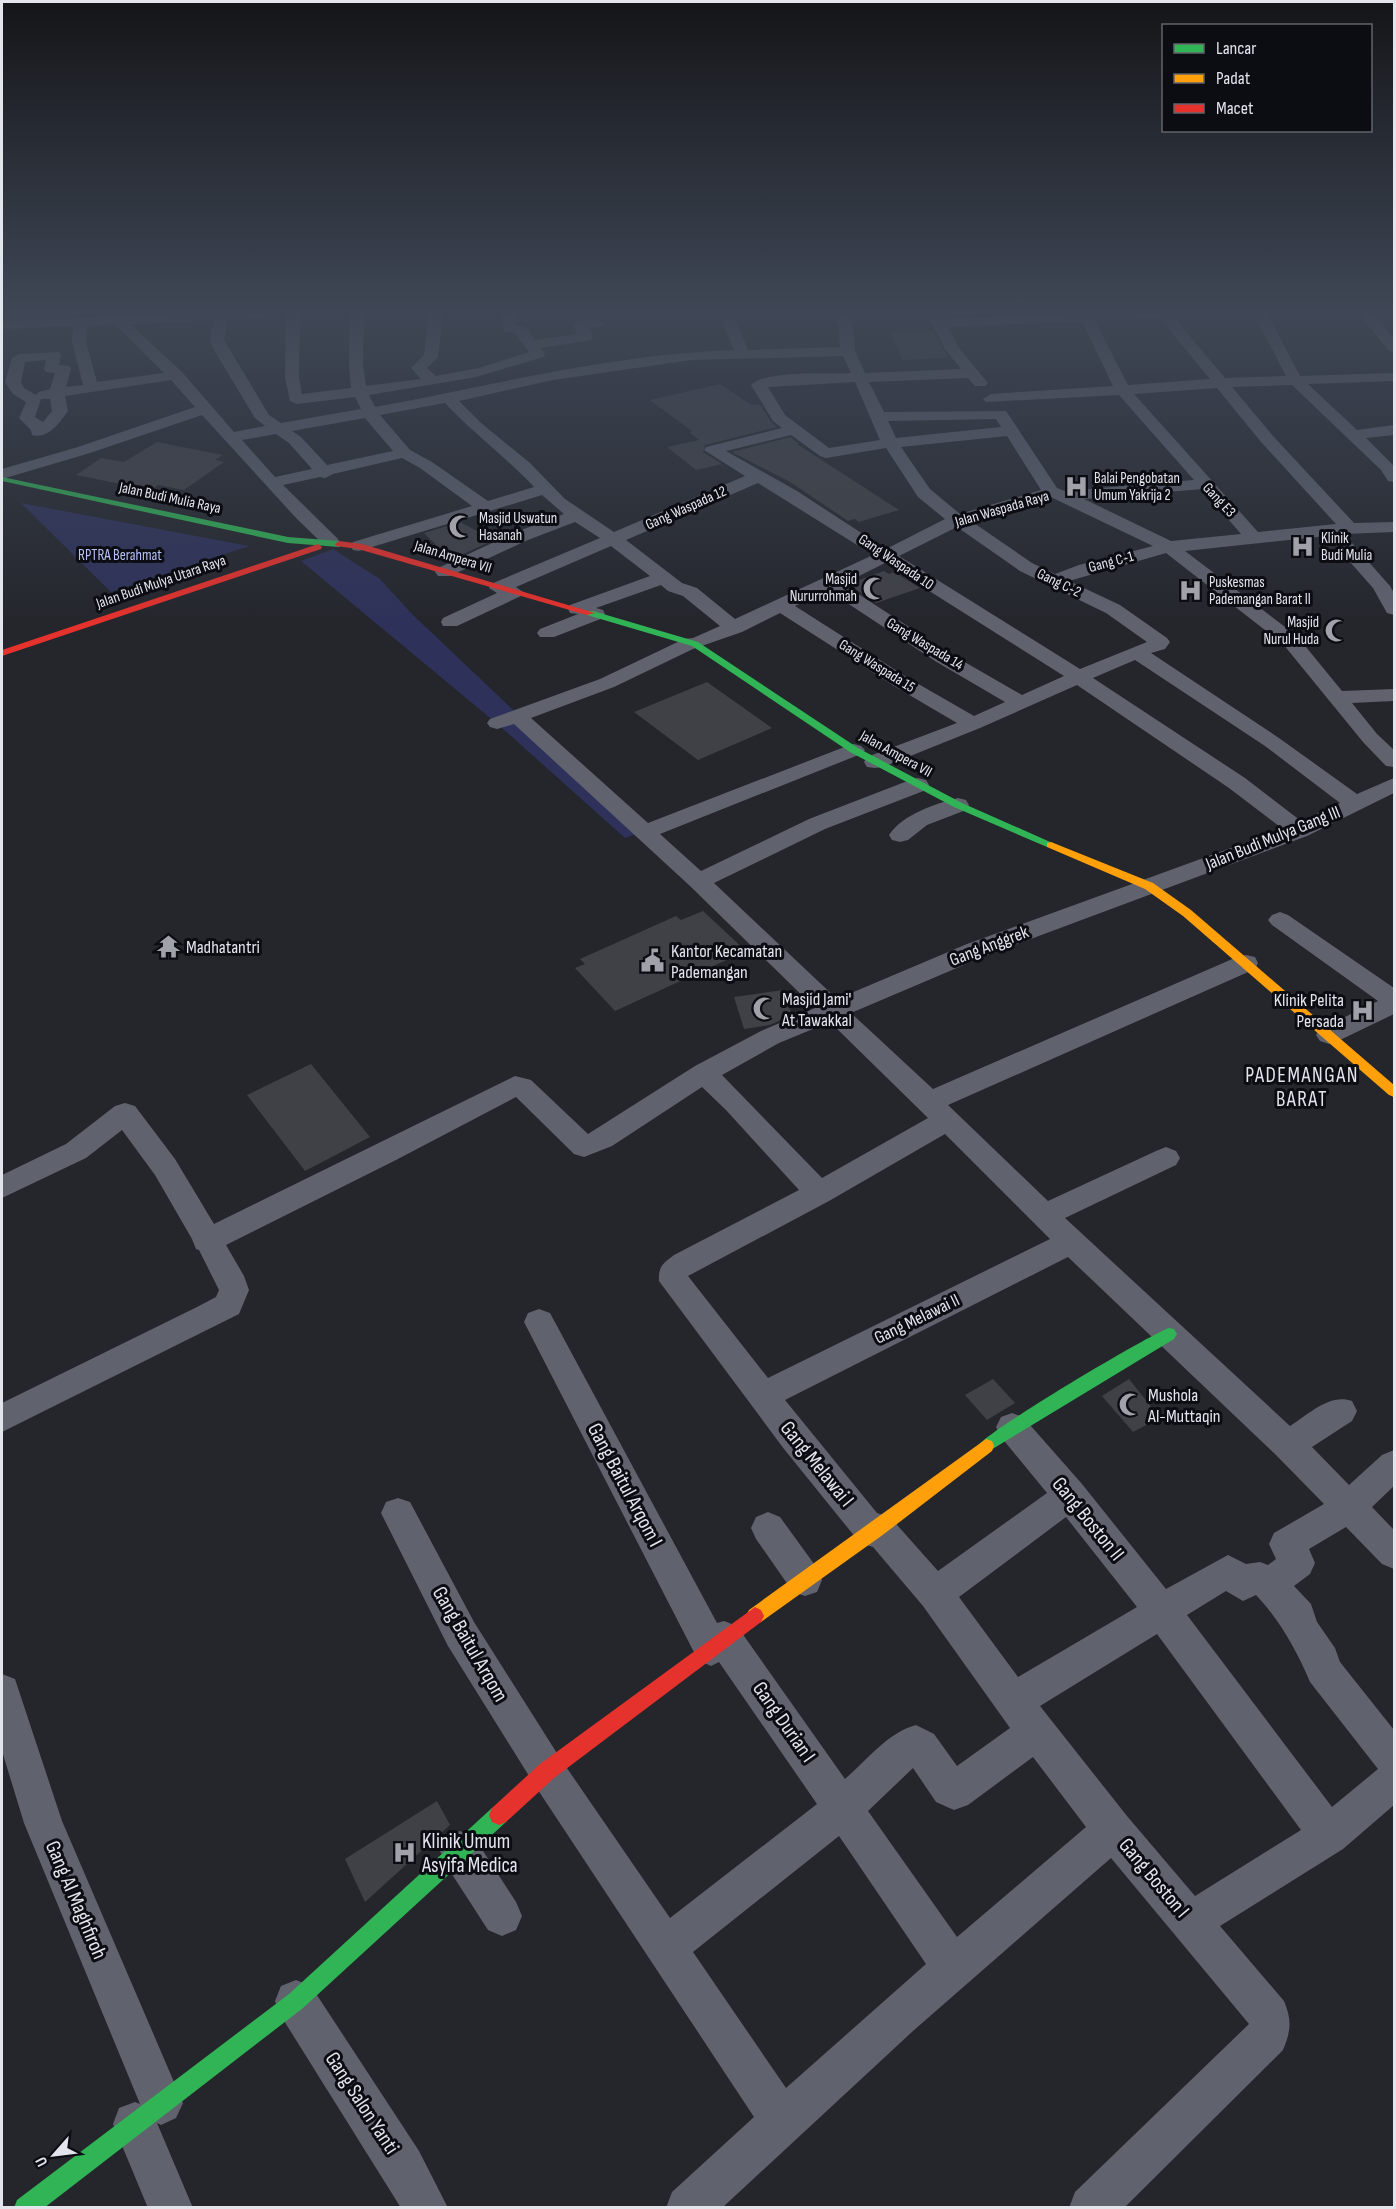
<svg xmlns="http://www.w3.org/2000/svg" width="1396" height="2209" viewBox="0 0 1396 2209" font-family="'Sofia Sans Condensed',sans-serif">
<rect width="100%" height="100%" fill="#24262c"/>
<g fill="#2e325a">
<path d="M21,503L249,546L111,592Z"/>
<path d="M333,549L380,579L413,615L642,832L625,838L501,727L301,561Z"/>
</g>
<g fill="#3f4146">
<path d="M933,331L948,358L903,360L890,332Z"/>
<path d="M720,384L751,405L758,404L761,406L771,422L777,427L705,445L703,452L722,464L696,470L667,447L699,440L689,432L692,431L650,400Z"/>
<path d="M791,437L799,444H797L899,510L859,522L855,519L848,521L790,482L732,452Z"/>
<path d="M157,442L223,455L215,460L224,462L184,490L158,485L151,490L76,475L101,458L124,462Z"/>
<path d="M460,522L494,540L455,558L442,551L424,533Z"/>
<path d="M884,571L889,574L894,572L920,588L876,603L848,584Z"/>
<path d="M707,682L772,728L698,760L634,712Z"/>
<path d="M703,911L746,951L615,1011L575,968L585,964L580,959L676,916L681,920Z"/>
<path d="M783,990L792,1015L770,1025L744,1029L734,997Z"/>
<path d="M311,1064L370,1137L305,1171L247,1095Z"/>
<path d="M993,1379L1015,1403L987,1420L965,1395Z"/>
<path d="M1129,1379L1160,1418L1133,1432L1102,1396Z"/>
<path d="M437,1801L450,1825L365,1902L345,1859Z"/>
</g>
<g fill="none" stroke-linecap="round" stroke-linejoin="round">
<g fill="#60626e" fill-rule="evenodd">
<path d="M172,314H271L264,318L228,320L224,340L269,415L281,423L361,409L355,397L297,404L290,401L285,377L286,314H300L299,377L302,394L351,388L349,365L350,314H364L363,365L366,386L421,379L411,368L424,355L429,314H443L438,357L427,368L436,376L479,368L529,352L515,333L504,331L501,314H515L516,325L525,327L535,340L577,334L573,325C580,318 598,316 605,323L603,326L589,328L593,337L591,340L541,348L545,354L543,357L476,377L369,395L375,407C494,385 613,354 734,350L719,314H733L748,350L840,347L839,328L832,314H846L853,328L855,351L865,373L961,369L945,349L927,314H941L943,319L1065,314H1171L1225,378L1286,376L1254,314H1268L1300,376L1394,373V381L1308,384L1357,430L1394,425V435L1366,438L1394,466V482L1388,481L1381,470L1292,385L1232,387L1273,436L1354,523L1394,522V532L1344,534L1390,586L1394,593V615L1387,613L1373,588L1327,536L1185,551L1297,636L1342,691L1394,689V701L1352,703L1377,734L1394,750V767L1386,766L1363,742L1283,644L1166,553L1069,581L1120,605L1167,638L1170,642L1165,649L1151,653L1279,738L1357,794L1394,778V793L1307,836L985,956L851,1013L933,1089L1237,957L1246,955L1255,957L1258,963L1255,969L948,1105L1048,1201L1156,1151L1166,1147L1176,1151L1180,1158L1176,1165L1065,1218L1290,1426C1309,1414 1330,1393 1352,1401L1357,1411L1352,1421L1312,1447L1349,1485L1382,1455L1394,1450V1486L1372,1507L1394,1530V1569L1382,1564L1346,1527L1309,1549L1315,1563L1310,1574L1294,1586L1311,1604L1317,1622L1335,1648L1340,1662L1394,1730V1805L1343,1849L1220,1926L1284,2001C1292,2020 1291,2031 1283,2050L1124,2208H1069L1075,2192L1249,2024L1111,1858L913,2031L722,2208H666L672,2192L754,2117L534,1784L448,1646L381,1513L386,1502L398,1498L410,1502L474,1622L560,1758L670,1918L817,1804L719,1662L711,1666L698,1660L524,1322L528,1313L539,1309L550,1313L717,1623L724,1621L737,1626L845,1779C867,1760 887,1733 916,1725L934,1734L957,1766L1010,1728L923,1606L873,1547L860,1543L784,1449L659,1281C658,1267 663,1263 674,1255L799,1190L726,1110L702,1087L612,1146L584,1157L574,1154L516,1097L396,1160L226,1245L244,1276L249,1290L239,1314L2,1432V1403L197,1307L216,1297L219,1290L199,1250L196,1249L192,1239L155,1175L122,1130L86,1158L2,1198V1175L66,1144L115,1106L125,1103L135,1106L175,1159L214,1224L515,1076L531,1080L588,1134L695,1066L761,1031L815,1008L690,886L514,724L497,729L490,727L487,723L490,719L600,679L684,639L693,638L720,626L683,596L668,591L661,585L596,608L603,610L605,614L603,618L554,637H540L537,633L540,629L578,614L570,613L568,609L570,605L650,576L611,546L516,587L523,592L521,596L457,626H443L441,622L443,618L497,593L489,588L491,584L600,538L575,522L528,540L450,576H438L435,572L438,568L516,532L564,514L542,495L359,551L353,550L350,546L353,542L472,506L420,468L402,458L333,474L325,478L320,477L283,485L337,538L340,542L337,546H325L297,519L202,415L90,453L2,479V469L78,447L195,407L171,380L65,396L68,411C59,423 49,439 32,435L31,430L19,418L26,402L13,394L5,382L12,358L19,354L59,352L61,355L59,365L69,366L71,369L66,387L83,385L72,342L73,326L2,329V321ZM1160,318L1210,379L1128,385L1095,321ZM214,320L210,340L214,350L255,418L265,426L234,432L182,372L130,324ZM1082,321L1113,386L991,394L983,399L986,402L1119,395L1194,480L1065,491L1057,488L1006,411L884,412L869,382L968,378L975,386H985L988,383L959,348L948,327ZM115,324L164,373L97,382L86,342L87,326ZM843,356L851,373C830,374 764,370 751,385L773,421L782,428L706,447L704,450L745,476L614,532L565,499L530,463L481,423L459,401L553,380L691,360ZM46,360L44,369L46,372L55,373L50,389L39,392L36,395L24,388L21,382L25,362ZM855,382L880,440L829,448L785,415L768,387ZM1217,388L1261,442L1336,524L1258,532L1134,394ZM41,399H50L52,411L43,422L35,417ZM445,403C473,433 506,457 534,487L488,501L432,462L410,450L380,415ZM365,418L393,451L327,465L301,437L292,431ZM996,419L1001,427L896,438L888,421ZM276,434L289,443L312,469L275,477L242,440ZM791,435L820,456L826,458L886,448L918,497L945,519L886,549L797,491L726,451ZM1007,436L1041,490L960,514L930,489L901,447ZM758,483L873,555L735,619L697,588L682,583L626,540ZM1202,489L1241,534L1171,541L1084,499ZM1051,497L1057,500L1153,546L1079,565L1055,574L1032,563L971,521ZM957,527L1020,571L1106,613L1147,642L1080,669L899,556ZM885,563L1064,676L1022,695L949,653L843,584ZM829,591L935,661L1005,702L974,716L908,678L795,606ZM780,613L894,686L957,723L867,757L864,762L867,767L875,768L883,767L980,728L1077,685L1229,788L1283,829L967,944L837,999L714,883L825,829L926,790L929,785L926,780L918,778L910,780L809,819L701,871L660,834L861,754L865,750L861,746L854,744L847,746L648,823L531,718L614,687L693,649L742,632ZM1135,660L1265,746L1340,803L1301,821L1245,778L1093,678ZM830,1022L928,1118L822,1178L722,1075L779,1043ZM945,1134L1050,1239L768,1378L688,1276L829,1201ZM1068,1257L1276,1455L1324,1504L1274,1533L1269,1544L1276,1559L1268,1565L1260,1562L1246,1564L1228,1555L1166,1589L1082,1484L1023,1417L1012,1413L1001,1417L996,1427L1001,1437L1047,1493L938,1571L890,1517L877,1513L785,1400ZM1066,1517L1137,1607L1018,1677L959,1597ZM1226,1591L1243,1601L1256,1595C1279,1619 1297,1651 1310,1682L1378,1769L1332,1807L1187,1615ZM1157,1634L1301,1830L1195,1896L1127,1816L1040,1706ZM1033,1757L1086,1827L957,1937L868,1811L913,1768L936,1802L954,1810L968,1805ZM839,1836L926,1964L786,2088L693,1952Z"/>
<path d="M1359,314H1373L1394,339V352L1389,351Z"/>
<path d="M958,798L966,800L969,805L966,810L927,825L908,840L900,842L892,840L889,835C903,814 935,804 958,798Z"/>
<path d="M1280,912L1288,915L1394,988V1014L1338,1041L1329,1044L1320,1041L1316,1035L1320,1029L1378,1001L1272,925L1268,920L1272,915Z"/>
<path d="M768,1512L780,1517L817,1568L822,1580L817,1592L805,1596L793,1592L756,1539L751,1528L756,1517Z"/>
<path d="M2,1674L15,1679L62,1821L183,2103L176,2118L161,2125L157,2123L193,2208H148L113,2124L119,2108L135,2102L140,2104L24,1823L2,1751Z"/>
<path d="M460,1831L474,1837L516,1902L522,1916L516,1930L502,1936L488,1930L446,1865L440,1851L446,1837Z"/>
<path d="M296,1980L311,1986L419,2151L448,2208H401L281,2016L275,2001L281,1986Z"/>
</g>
<g fill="#30b455" fill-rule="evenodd">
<path d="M2,477L288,537L339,541L343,544L339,547L288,543L2,481Z"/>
<path d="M587,611H593L698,642L858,748L962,803L1057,845L1055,847H1047L954,807L850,752L692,646L587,615Z"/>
<path d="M1169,1328L1174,1329L1177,1334L1174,1339L986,1453L980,1451L978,1446C984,1433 1148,1335 1169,1328Z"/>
<path d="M499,1805L506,1808L509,1815L506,1822L303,2008L44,2208H14L17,2200L289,1994L492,1808Z"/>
</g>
<g fill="#ff9f0a" fill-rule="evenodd">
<path d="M1051,842L1153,883L1191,910L1394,1085V1097L1389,1095L1183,916L1145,889L1047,847V843Z"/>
<path d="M986,1439L992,1441L994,1446L992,1451L884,1534L761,1622L755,1625L749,1622L746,1616L749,1610Z"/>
</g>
<g fill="#e5322d" fill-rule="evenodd">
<path d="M339,541L362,544L595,613L587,615L358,549L336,546L335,544Z"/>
<path d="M318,544L322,547L321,549L2,656V650Z"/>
<path d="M755,1607L761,1610L764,1616L761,1622L554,1778L506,1822L499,1825L492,1822L489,1815L492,1808L540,1764Z"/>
</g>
<path stroke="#5c5e68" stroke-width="2" stroke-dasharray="4.5 4.5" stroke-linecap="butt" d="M2,317L77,314"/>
</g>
<linearGradient id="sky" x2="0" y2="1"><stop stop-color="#141518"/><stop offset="0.5" stop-color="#3f4756"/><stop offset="1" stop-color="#3f4756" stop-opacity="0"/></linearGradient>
<rect width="1396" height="623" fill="url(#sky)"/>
<defs>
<symbol id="hospital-bare" viewBox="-9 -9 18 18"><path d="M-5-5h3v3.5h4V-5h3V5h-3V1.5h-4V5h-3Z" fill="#a0a2a9" stroke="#0c0d13" stroke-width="2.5" paint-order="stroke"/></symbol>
<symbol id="mosque-bare" viewBox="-9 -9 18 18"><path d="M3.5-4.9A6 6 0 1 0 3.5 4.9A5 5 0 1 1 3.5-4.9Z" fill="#a0a2a9" stroke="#0c0d13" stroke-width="2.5" paint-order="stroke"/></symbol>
<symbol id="temple-bare" viewBox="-9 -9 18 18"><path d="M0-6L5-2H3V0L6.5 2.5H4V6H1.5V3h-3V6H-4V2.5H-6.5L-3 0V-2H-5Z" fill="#a0a2a9" stroke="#0c0d13" stroke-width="2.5" paint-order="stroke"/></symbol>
<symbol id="civic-bare" viewBox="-9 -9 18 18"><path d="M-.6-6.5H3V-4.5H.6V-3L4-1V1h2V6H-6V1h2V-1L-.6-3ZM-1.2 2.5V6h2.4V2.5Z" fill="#a0a2a9" stroke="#0c0d13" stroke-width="2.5" paint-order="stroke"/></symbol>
</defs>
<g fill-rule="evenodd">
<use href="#hospital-bare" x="1060" y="470" width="33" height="33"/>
<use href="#mosque-bare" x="444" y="510" width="33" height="33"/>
<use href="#hospital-bare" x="1286" y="530" width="33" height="33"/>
<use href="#mosque-bare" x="858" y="572" width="33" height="33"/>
<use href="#hospital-bare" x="1174" y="574" width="33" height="33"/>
<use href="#mosque-bare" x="1320" y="614" width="33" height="33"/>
<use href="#temple-bare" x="152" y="930" width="33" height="33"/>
<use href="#civic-bare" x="636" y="944" width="33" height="33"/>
<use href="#mosque-bare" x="748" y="992" width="33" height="33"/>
<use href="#hospital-bare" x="1346" y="994" width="33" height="33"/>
<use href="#mosque-bare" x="1114" y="1388" width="33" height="33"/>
<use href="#hospital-bare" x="388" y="1836" width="33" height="33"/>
</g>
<g text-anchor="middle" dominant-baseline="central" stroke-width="6" stroke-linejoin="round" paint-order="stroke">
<g font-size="15" fill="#e3e5ed" stroke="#0c0d13" text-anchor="start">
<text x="1094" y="478">Balai Pengobatan<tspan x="1094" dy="17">Umum Yakrija 2</tspan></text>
<text x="479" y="518">Masjid Uswatun<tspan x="479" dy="17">Hasanah</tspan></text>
<text x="1321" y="538">Klinik<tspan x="1321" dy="17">Budi Mulia</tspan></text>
<text x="857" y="579" text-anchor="end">Masjid<tspan x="857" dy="17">Nururrohmah</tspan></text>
<text x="1209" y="582">Puskesmas<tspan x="1209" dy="17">Pademangan Barat II</tspan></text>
<text x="1319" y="622" text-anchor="end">Masjid<tspan x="1319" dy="17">Nurul Huda</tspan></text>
</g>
<g font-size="15" fill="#e3e5ed" stroke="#0c0d13">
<text transform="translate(170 498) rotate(12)">Jalan Budi Mulia Raya</text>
<text transform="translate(1219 500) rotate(47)">Gang E3</text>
<text transform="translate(686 508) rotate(-24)">Gang Waspada 12</text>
<text transform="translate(1002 509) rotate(-16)">Jalan Waspada Raya</text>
<text transform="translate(453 557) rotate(17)">Jalan Ampera VII</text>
<text transform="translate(896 562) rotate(34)">Gang Waspada 10</text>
<text transform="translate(1111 562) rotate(-15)">Gang C-1</text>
<text transform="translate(161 582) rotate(-19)">Jalan Budi Mulya Utara Raya</text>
<text transform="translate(1059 583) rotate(26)">Gang C-2</text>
<text transform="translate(925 644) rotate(31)">Gang Waspada 14</text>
<text transform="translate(877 666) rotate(32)">Gang Waspada 15</text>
<text transform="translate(896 754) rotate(29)">Jalan Ampera VII</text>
</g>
<g font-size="15" fill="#b7c1f8" stroke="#0c0d13">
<text x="120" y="555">RPTRA Berahmat</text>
</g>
<g font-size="18" fill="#e3e5ed" stroke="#0c0d13">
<text transform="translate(1273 838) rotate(-22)">Jalan Budi Mulya Gang III</text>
<text transform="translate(989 946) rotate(-21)">Gang Anggrek</text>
<text transform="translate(917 1319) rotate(-26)">Gang Melawai II</text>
</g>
<g font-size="18" fill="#e3e5ed" stroke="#0c0d13" text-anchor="start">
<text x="186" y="947">Madhatantri</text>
<text x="671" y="951">Kantor Kecamatan<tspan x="671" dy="21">Pademangan</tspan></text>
<text x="782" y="999">Masjid Jami'<tspan x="782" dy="21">At Tawakkal</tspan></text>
<text x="1344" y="1000" text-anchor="end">Klinik Pelita<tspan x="1344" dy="21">Persada</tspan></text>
<text x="1148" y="1395">Mushola<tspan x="1148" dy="21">Al-Muttaqin</tspan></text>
</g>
<g font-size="21" letter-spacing="1.5" fill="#e3e5ed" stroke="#0c0d13">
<text x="1302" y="1075">PADEMANGAN<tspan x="1302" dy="24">BARAT</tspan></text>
</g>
<g font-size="21" fill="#e3e5ed" stroke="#0c0d13">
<text transform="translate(817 1464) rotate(51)">Gang Melawai I</text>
<text transform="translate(625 1485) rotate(62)">Gang Baitul Arqom I</text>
<text transform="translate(1088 1519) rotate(51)">Gang Boston II</text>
<text transform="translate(470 1644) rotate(60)">Gang Baitul Arqom</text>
<text transform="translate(784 1722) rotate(55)">Gang Durian I</text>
<text transform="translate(1154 1878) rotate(50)">Gang Boston I</text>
<text transform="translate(76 1900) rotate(67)">Gang Al Maghfiroh</text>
<text transform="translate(362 2103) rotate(57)">Gang Salon Yanti</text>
</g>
<g font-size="21" fill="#e3e5ed" stroke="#0c0d13" text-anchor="start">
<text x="422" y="1841">Klinik Umum<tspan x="422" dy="24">Asyifa Medica</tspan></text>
</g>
</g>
<rect width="1396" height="2209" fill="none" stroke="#e3e5ed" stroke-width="6"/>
<rect x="1162" y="24" width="210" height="108" fill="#0c0d13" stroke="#62636a" stroke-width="1.5"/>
<rect x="1174" y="44" width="30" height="9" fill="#30b455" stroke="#62636a" stroke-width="1.5"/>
<text x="1216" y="54" font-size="18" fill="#e3e5ed">Lancar</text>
<rect x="1174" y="74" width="30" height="9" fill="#ff9f0a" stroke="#62636a" stroke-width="1.5"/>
<text x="1216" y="84" font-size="18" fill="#e3e5ed">Padat</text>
<rect x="1174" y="104" width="30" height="9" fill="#e5322d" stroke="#62636a" stroke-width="1.5"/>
<text x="1216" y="114" font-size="18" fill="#e3e5ed">Macet</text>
<g transform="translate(54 2155) rotate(242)" stroke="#0c0d13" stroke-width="4.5" paint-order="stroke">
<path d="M0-4.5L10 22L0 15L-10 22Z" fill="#e3e5ed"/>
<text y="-9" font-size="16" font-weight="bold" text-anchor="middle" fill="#e3e5ed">U</text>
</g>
</svg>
